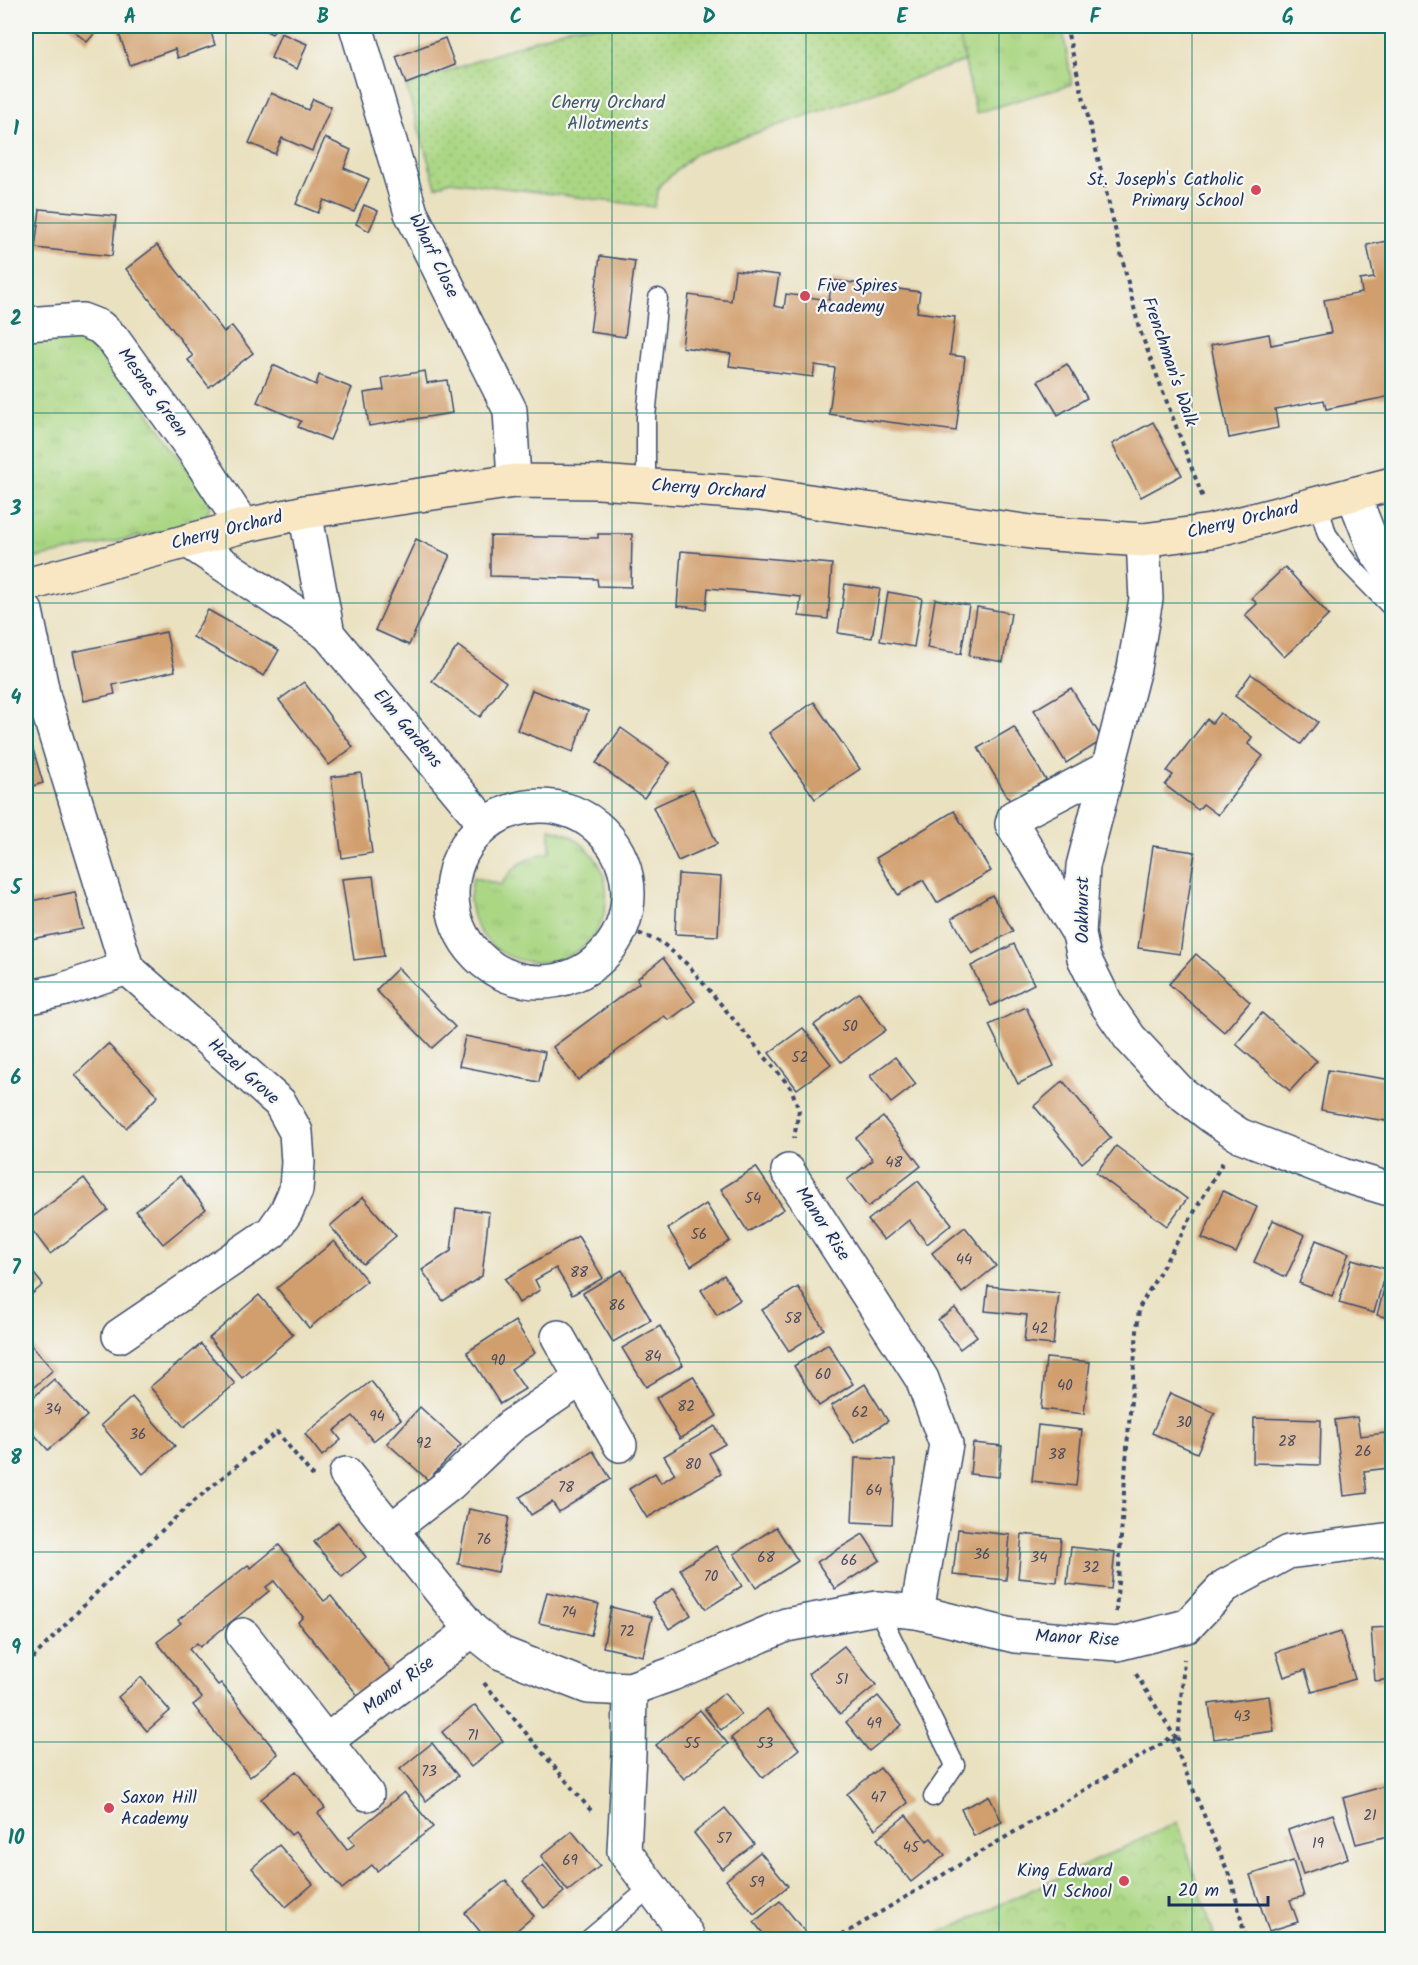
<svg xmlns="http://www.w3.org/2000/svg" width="1418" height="1965" viewBox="0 0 1418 1965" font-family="Kalam,sans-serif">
<defs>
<pattern id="grass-tufts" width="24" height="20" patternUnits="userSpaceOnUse" patternTransform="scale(1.5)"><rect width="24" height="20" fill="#abd784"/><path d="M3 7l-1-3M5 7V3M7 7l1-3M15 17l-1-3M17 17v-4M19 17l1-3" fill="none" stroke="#93b974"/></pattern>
<pattern id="park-crowns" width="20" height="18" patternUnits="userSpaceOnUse" patternTransform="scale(1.5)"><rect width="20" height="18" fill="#abd784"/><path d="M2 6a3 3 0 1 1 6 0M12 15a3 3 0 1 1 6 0" fill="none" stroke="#93b974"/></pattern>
<pattern id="garden-dots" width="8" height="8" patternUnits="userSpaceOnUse" patternTransform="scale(1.5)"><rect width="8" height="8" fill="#abd784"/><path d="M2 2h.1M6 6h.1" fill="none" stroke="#93b974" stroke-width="1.8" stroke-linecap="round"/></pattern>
</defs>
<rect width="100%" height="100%" fill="#f6f6f2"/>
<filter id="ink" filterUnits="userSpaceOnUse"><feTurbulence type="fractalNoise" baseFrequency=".0167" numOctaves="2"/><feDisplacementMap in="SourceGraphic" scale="12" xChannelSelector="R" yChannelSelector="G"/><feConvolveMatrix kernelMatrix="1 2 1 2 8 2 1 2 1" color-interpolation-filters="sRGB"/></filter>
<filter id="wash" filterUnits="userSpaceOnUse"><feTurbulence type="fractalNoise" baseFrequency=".008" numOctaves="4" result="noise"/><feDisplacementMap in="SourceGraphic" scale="24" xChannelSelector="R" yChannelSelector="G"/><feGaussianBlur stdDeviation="1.35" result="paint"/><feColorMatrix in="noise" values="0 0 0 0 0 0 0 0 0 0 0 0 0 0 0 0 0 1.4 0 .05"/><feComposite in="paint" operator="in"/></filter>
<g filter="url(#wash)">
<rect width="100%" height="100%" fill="#eae1c0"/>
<g fill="url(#grass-tufts)" stroke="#638371" stroke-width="1.5">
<path d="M957,26H1062L1072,84L976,113Z"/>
<path d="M78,333L99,342L211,502C208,516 202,521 189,526L26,560V338Z"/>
<path d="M550,829C573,833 589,847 600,866C606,877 607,890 606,902C598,984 476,981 470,900C470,893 472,884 473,877L501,885C514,864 526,858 550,852Z"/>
</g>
<path fill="url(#park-crowns)" stroke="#638371" stroke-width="1.5" d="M1178,1822L1215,1939H926Z"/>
<path fill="url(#garden-dots)" stroke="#638371" stroke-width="1.5" d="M574,26H957L965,61L695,154L660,185L654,207L450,181L436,187L406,86Z"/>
<g id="blocks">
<g fill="#d19e6d">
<rect x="26" y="26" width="5" height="12"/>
<path d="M68,26H101L87,42Z"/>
<path d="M133,26H218L210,29L215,45L178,58L175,49L130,65L118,31Z"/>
<path d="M256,26H277L272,34Z"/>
<path d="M281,33L307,44L297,69L271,58Z"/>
<path d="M445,38L455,65L406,84L396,57Z"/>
<path d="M271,93L308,110L313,99L331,107L312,151L282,138L275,154L249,143Z"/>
<path d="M325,138L351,150L344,168L369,179L354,212L324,200L318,213L296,204Z"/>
<path d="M364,205L378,211L369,231L356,224Z"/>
<path d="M40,209L116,216L112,256L35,248Z"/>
<path d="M1392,240V396L1326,409L1324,400L1275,409L1278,428L1229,438L1211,345L1269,334L1271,345L1331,333L1324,300L1362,293L1360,280L1374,278L1367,245Z"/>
<path d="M157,245L224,332L232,326L253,353L209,387L188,360L193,356L126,269Z"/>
<path d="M600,256L635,261L625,337L590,332Z"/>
<path d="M735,270L779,275L774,306L784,308L786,294L829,300L832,280L920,292L917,312L955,317L950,355L965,357L956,431L829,414L835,368L815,365L813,377L729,366L731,354L682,347L689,295L731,301Z"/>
<path d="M1067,364L1087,398L1058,415L1038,381Z"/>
<path d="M273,365L316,385L319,375L352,388L330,440L298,427L301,421L257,402Z"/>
<path d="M425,371L427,383L447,380L452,413L369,426L364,393L384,390L382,378Z"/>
<path d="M1153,422L1182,475L1141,497L1112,444Z"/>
<path d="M598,534H632L631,587L598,586L597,579L490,576V536L598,538Z"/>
<path d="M416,539L450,555L409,645L375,630Z"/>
<path d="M681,551L832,564L828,619L799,616L801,597L754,592L708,588L706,609L677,606Z"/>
<path d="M1285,567L1329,615L1284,657L1245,615L1257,604L1252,598Z"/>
<path d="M845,584L880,589L872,638L838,633Z"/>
<path d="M888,592L922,598L914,647L880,641Z"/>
<path d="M935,599L969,605L961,654L927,648Z"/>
<path d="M977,607L1011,613L1003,662L969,656Z"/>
<path d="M208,610L279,650L264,676L193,637Z"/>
<path d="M166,632L175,671L113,685L115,694L84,701L73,652Z"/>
<path d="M458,646L506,682L480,717L432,681Z"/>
<path d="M1251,674L1318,722L1301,744L1235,696Z"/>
<path d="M304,682L353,747L329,765L279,700Z"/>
<path d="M1071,688L1103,740L1066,763L1034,710Z"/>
<path d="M532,690L588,711L573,752L517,730Z"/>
<path d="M814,702L860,769L815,799L769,733Z"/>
<path d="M1220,713L1252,737L1248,744L1263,756L1218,815L1203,804L1198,810L1165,785L1173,775L1167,771L1207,719L1212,723Z"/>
<path d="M1014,727L1046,780L1010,801L978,748Z"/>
<path d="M621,728L670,763L644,798L596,763Z"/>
<path d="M30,739L43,783L26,788V740Z"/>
<path d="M361,773L372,853L342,858L331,777Z"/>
<path d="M693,789L717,844L678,861L653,807Z"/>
<path d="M954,811L991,871L937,903L923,880L898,895L876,858Z"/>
<path d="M1153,846L1195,852L1180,954L1138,948Z"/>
<path d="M678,874L721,877L718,936L675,934Z"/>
<path d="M373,876L384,956L354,960L342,879Z"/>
<path d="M75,892L83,929L31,939L26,902Z"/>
<path d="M992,895L1013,931L972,954L952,918Z"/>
<path d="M1014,944L1034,984L991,1006L971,966Z"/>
<path d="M1196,954L1250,1002L1224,1032L1169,984Z"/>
<path d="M663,958L695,1001L669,1020L664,1016L578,1080L553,1047L639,983L637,979Z"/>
<path d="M398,968L455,1027L432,1048L376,990Z"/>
<path d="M859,993L886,1030L841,1062L814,1025Z"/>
<path d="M1026,1007L1054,1066L1018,1084L989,1025Z"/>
<path d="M1262,1013L1317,1061L1290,1091L1236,1044Z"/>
<path d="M803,1028L831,1064L797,1089L769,1053Z"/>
<path d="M465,1036L545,1052L539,1082L459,1066Z"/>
<path d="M108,1044L158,1096L126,1128L75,1075Z"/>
<path d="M895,1057L916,1084L891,1103L870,1076Z"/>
<path d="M1328,1070L1392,1080V1122L1321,1110Z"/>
<path d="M1063,1081L1111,1138L1082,1163L1034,1106Z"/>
<path d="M883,1117L921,1166L868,1207L847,1180L873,1160L856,1138Z"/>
<path d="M1116,1146L1187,1199L1167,1226L1096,1173Z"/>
<path d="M756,1167L784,1209L748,1232L721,1189Z"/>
<path d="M180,1176L206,1209L163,1244L136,1211Z"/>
<path d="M84,1178L108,1210L50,1254L26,1222Z"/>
<path d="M918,1181L952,1224L927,1244L909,1220L884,1240L868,1220Z"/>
<path d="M1223,1191L1257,1207L1236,1253L1202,1238Z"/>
<path d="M363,1197L396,1236L363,1264L330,1226Z"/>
<path d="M706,1204L730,1241L691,1266L668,1229Z"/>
<path d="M456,1208L489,1212L482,1276L443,1301L422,1270L451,1251Z"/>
<path d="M1273,1220L1305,1235L1286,1277L1254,1262Z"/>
<path d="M965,1227L996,1266L962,1293L932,1253Z"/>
<path d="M578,1236L603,1278L572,1295L556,1268L535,1280L540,1290L519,1303L505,1279Z"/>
<path d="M1316,1240L1349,1253L1332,1296L1299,1283Z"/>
<path d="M334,1241L367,1281L309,1328L277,1288Z"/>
<path d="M1352,1259L1386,1269L1374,1313L1339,1303Z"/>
<path d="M26,1264L43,1285L26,1299Z"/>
<path d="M622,1270L651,1320L613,1342L583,1293Z"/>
<path d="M1389,1271L1392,1272V1319L1377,1315Z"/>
<path d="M724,1275L740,1300L717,1315L701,1290Z"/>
<path d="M988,1286L1059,1293L1053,1345L1024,1342L1027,1315L985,1311Z"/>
<path d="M798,1287L824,1329L789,1351L762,1310Z"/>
<path d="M259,1295L293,1335L242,1378L209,1338Z"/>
<path d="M955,1308L977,1336L960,1349L938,1320Z"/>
<path d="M515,1321L535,1353L511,1369L525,1389L500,1404L467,1352Z"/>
<path d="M660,1326L683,1365L646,1387L622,1348Z"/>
<path d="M26,1339L53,1370L26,1394Z"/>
<path d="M201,1344L235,1384L184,1427L150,1387Z"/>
<path d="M828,1344L853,1384L819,1406L794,1366Z"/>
<path d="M1046,1358L1090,1362L1084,1414L1041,1409Z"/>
<path d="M693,1376L717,1416L680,1439L656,1398Z"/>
<path d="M54,1379L87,1416L48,1450L26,1425V1404Z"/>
<path d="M371,1381L401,1419L373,1441L353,1416L334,1431L341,1440L322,1456L305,1434Z"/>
<path d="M865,1384L888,1421L854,1443L831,1406Z"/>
<path d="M1170,1393L1215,1413L1197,1453L1152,1433Z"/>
<path d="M132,1397L175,1446L143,1474L101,1425Z"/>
<path d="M420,1407L461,1445L428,1480L387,1443Z"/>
<path d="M1357,1417L1360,1436L1385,1433L1389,1468L1364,1471L1367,1493L1344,1496L1335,1420Z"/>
<path d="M1254,1418L1321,1420L1320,1465L1253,1463Z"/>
<path d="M1038,1425L1082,1430L1076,1486L1032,1481Z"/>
<path d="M715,1426L725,1444L709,1453L721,1474L647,1518L629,1489L655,1473L661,1483L675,1474L664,1456Z"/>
<path d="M973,1443L1002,1446L999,1477L970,1474Z"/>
<path d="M593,1451L611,1479L559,1512L552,1502L531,1515L520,1497Z"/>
<path d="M855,1458L895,1460L892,1524L852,1522Z"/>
<path d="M469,1509L509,1517L498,1572L458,1564Z"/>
<path d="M338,1522L366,1557L342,1577L314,1542Z"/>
<path d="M776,1527L798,1561L756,1588L734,1554Z"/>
<path d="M958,1529L1010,1535L1006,1580L953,1575Z"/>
<path d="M863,1534L880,1560L835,1589L817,1562Z"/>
<path d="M1022,1534L1061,1538L1057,1582L1018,1578Z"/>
<path d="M279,1545L324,1601L331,1596L392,1672L360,1698L298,1622L303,1617L274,1581L266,1587L269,1591L200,1647L197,1643L189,1649L218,1685L221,1683L278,1754L250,1777L193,1705L202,1698L157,1642L181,1623L178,1620L248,1565L251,1568Z"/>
<path d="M716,1546L742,1586L706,1609L680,1569Z"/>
<path d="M1071,1547L1115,1552L1111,1589L1067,1584Z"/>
<path d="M674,1588L691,1615L669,1629L652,1602Z"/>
<path d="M547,1592L599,1604L591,1635L539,1623Z"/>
<path d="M611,1607L652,1617L643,1656L603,1647Z"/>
<path d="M1392,1627V1679L1375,1681L1371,1628Z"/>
<path d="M1341,1632L1355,1679L1312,1692L1305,1670L1284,1677L1276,1652Z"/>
<path d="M844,1646L876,1685L840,1714L808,1674Z"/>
<path d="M141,1677L170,1711L147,1731L118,1697Z"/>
<path d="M724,1693L741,1714L721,1730L705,1709Z"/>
<path d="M878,1696L902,1725L869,1751L846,1722Z"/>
<path d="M1269,1696L1274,1731L1214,1739L1209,1704Z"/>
<path d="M475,1705L503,1741L471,1767L442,1732Z"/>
<path d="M767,1709L799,1749L763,1778L731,1738Z"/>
<path d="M700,1710L728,1744L684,1779L656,1745Z"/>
<path d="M432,1743L458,1776L426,1801L400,1769Z"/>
<path d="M880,1768L908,1803L875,1829L847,1794Z"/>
<path d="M296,1771L325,1808L318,1813L347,1850L355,1844L349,1837L404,1792L433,1827L377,1871L372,1865L342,1889L295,1832L291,1835L261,1799Z"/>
<path d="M1392,1784V1835L1356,1844L1343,1798Z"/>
<path d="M989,1796L1002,1822L974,1836L961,1809Z"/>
<path d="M725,1808L754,1844L722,1869L694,1833Z"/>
<path d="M1333,1814L1348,1858L1303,1874L1288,1830Z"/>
<path d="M906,1815L927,1841L931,1838L945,1855L911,1882L877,1839Z"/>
<path d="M572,1831L600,1866L568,1891L541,1856Z"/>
<path d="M279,1845L313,1884L286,1907L252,1868Z"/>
<path d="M760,1852L788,1886L754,1914L726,1880Z"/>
<path d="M1293,1861L1304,1896L1290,1900L1298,1922L1269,1931L1250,1875Z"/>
<path d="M543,1865L564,1892L544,1908L523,1881Z"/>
<path d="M506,1880L534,1916L505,1940H487L465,1913Z"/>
<path d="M780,1901L809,1937L806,1940H768L754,1922Z"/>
</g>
</g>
</g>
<g filter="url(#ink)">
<use href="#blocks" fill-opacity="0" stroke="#3a4a6d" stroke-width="1.5"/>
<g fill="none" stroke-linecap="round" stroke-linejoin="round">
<defs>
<g id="lane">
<path d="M646,486V417L658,298"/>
<path d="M1318,503L1327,534L1348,563L1392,608"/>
<path d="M877,1608L955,1765L933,1797"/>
<path d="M588,1940L651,1887"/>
</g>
<g id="street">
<path d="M356,26L411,213L510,410L514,481"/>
<path d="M26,324L82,320L100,327L113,339L194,451L243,526"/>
<path d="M1353,494L1375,550L1392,575"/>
<path d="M305,512L328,634L485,824"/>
<path d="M1143,540L1146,599L1134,668L1083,866L1079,934L1084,958L1107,1005L1130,1038L1179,1091L1211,1116L1239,1135L1342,1175L1392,1190"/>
<path d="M188,541L328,634"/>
<path d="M26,611L44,698L127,968L280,1103L296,1132L298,1162L296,1190L286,1212L272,1232L119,1336"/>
<circle cx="540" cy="894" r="88"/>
<path d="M1079,934L1012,824L1014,817L1108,768"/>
<path d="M26,998L62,990L127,968"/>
<path d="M788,1171L922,1379L946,1444L917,1612"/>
<path d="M558,1337L620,1445"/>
<path d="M346,1474L472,1630L501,1653L588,1687L630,1689L672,1674L786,1625L877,1608L917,1612L1015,1636L1117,1644L1187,1626L1225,1586L1288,1552L1392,1539"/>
<path d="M391,1530L450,1484L511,1426L582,1378"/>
<path d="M243,1635L367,1794"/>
<path d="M630,1689L629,1754L624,1851L687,1935"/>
<path d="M326,1741L421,1670L472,1630"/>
</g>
<path id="secondary" d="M26,585L243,526L305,512L514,481L599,482L759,494L1038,533L1143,540L1211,531L1392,484"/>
</defs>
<use href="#lane" stroke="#3a4a6d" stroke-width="21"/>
<use href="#street" stroke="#3a4a6d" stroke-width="36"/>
<use href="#secondary" stroke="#3a4a6d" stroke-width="36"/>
<g stroke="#3a4a6d" stroke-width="4" stroke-dasharray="4.5 4.5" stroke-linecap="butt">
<path d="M1066,26L1139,328L1203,498"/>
<path d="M622,927L661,942L688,965L791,1088L799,1110L794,1138"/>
<path d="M1116,1612L1127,1447L1139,1308L1223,1162"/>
<path d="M26,1665L103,1586L186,1508L277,1432L313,1476"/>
<path d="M1136,1674L1178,1742"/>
<path d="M484,1683L593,1813"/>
<path d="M1172,1739L1232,1882L1246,1940"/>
<path d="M1178,1741L1184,1659"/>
<path d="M834,1940L1171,1738"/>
</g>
<use href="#lane" stroke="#fff" stroke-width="18"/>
<use href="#street" stroke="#fff" stroke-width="33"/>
<use href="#secondary" stroke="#f9e7c3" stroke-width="33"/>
</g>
</g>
<path fill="none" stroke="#0f766e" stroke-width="1.5" stroke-opacity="0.55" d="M226,26V1940M419,26V1940M612,26V1940M806,26V1940M999,26V1940M1192,26V1940M26,223H1392M26,413H1392M26,603H1392M26,793H1392M26,982H1392M26,1172H1392M26,1362H1392M26,1552H1392M26,1742H1392"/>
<g fill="#d1495b" stroke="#f6f6f2" stroke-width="2">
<circle cx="1256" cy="190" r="6"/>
<circle cx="805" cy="296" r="6"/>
<circle cx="109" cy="1808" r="6"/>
<circle cx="1124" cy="1881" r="6"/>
</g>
<g text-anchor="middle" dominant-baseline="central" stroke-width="4.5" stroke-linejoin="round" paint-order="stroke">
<g font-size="15" fill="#484b62">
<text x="850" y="1027">50</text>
<text x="800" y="1058">52</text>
<text x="894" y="1163">48</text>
<text x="753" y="1199">54</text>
<text x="699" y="1235">56</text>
<text x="964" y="1260">44</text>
<text x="579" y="1273">88</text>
<text x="617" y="1306">86</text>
<text x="793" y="1319">58</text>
<text x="1040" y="1329">42</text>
<text x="653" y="1357">84</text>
<text x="498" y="1361">90</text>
<text x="823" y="1375">60</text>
<text x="1065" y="1386">40</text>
<text x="686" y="1407">82</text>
<text x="53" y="1410">34</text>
<text x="860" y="1413">62</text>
<text x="377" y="1417">94</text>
<text x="1184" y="1423">30</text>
<text x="138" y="1435">36</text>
<text x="1287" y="1442">28</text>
<text x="424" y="1444">92</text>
<text x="1363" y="1452">26</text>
<text x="1057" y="1455">38</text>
<text x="693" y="1465">80</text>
<text x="566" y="1488">78</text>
<text x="874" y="1491">64</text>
<text x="484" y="1540">76</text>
<text x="982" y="1555">36</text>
<text x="766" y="1558">68</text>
<text x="1039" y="1558">34</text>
<text x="849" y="1561">66</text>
<text x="1091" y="1568">32</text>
<text x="711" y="1577">70</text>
<text x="569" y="1613">74</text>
<text x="627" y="1632">72</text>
<text x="842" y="1680">51</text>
<text x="1242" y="1717">43</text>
<text x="874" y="1724">49</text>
<text x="473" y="1736">71</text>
<text x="692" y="1744">55</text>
<text x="765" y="1744">53</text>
<text x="429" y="1772">73</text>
<text x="878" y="1798">47</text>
<text x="1370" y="1816">21</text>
<text x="724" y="1839">57</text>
<text x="1318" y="1844">19</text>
<text x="911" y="1848">45</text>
<text x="570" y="1861">69</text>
<text x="757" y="1883">59</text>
</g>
<g font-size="18" fill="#3f5968" stroke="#f6f6f2">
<text x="608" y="103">Cherry Orchard<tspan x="608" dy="21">Allotments</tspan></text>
</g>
<g font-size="18" fill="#1b2f5e" stroke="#f6f6f2" text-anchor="end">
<text x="1244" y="180">St. Joseph's Catholic<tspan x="1244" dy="21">Primary School</tspan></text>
<text x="817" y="286" text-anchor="start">Five Spires<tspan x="817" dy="21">Academy</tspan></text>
<text x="121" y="1798" text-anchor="start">Saxon Hill<tspan x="121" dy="21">Academy</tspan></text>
<text x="1112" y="1871">King Edward<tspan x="1112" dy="21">VI School</tspan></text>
</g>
<g font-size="18" fill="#1b2f5e" stroke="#f6f6f2">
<text transform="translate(433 256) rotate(64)">Wharf Close</text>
<text transform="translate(1169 362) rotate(71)">Frenchman's Walk</text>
<text transform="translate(152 393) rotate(54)">Mesnes Green</text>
<text transform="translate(708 490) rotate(4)">Cherry Orchard</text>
<text transform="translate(1243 521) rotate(-13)">Cherry Orchard</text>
<text transform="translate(227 531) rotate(-14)">Cherry Orchard</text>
<text transform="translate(407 729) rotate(50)">Elm Gardens</text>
<text transform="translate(1083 910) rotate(-90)">Oakhurst</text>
<text transform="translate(243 1072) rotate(42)">Hazel Grove</text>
<text transform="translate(822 1224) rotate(57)">Manor Rise</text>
<text transform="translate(1077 1639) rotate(3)">Manor Rise</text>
<text transform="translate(399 1686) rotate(-37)">Manor Rise</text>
</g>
</g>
<rect width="1418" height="1965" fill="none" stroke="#f6f6f2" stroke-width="66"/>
<path d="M1169 1896v9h99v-9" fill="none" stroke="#1b2f5e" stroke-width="3"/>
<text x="1178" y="1896" font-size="18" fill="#1b2f5e" stroke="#f6f6f2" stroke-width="4.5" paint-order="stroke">20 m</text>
<rect x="33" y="33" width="1352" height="1899" fill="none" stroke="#0f766e" stroke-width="2"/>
<g font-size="20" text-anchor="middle" font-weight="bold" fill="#0f766e">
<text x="130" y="23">A</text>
<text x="323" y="23">B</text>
<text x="516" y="23">C</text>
<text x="709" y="23">D</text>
<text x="902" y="23">E</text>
<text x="1095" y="23">F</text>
<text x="1288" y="23">G</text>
<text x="16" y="135">1</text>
<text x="16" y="325">2</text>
<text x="16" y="515">3</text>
<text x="16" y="704">4</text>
<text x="16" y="894">5</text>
<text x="16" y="1084">6</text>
<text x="16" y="1274">7</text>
<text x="16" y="1464">8</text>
<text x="16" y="1654">9</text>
<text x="16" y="1844">10</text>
</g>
</svg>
